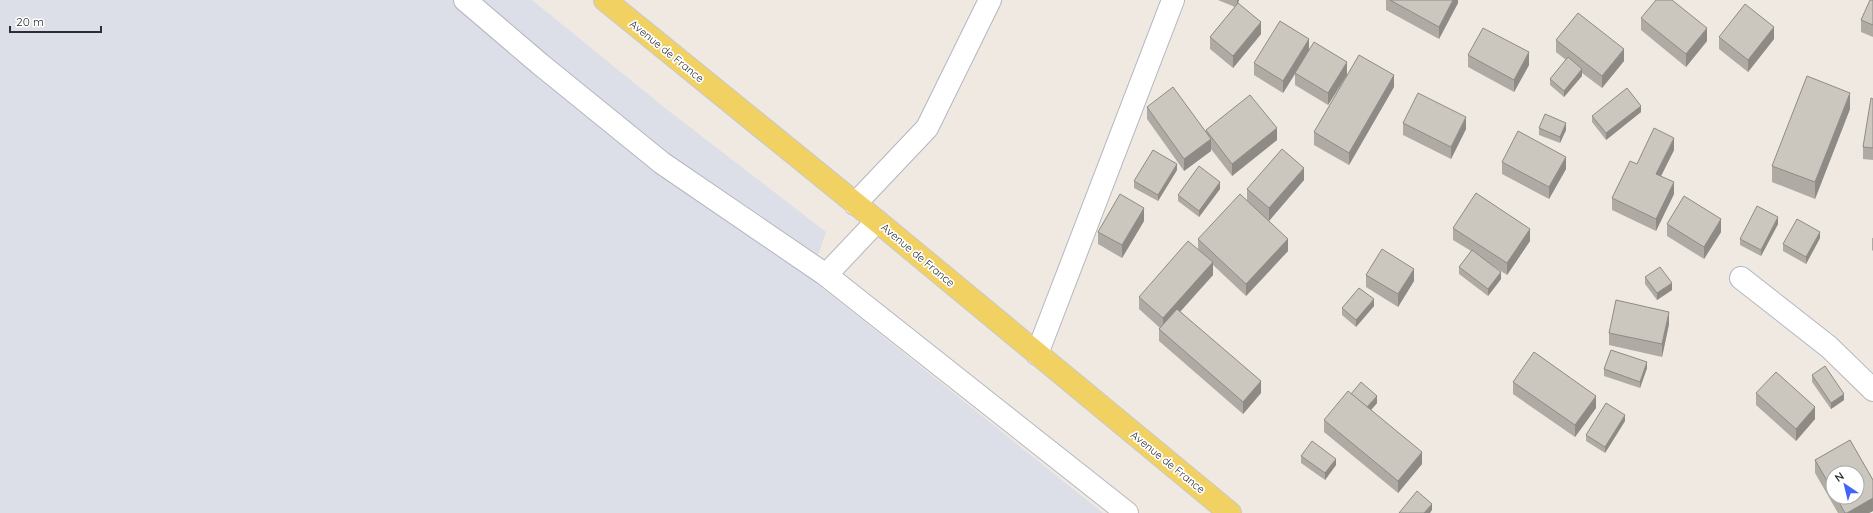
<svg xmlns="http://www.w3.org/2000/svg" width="1873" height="513" viewBox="0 0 1873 513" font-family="Quicksand,sans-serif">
<rect width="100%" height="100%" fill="#efe9e1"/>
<path fill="#dcdee8" d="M0,0H532L665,108L826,232L810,278L1103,513H0Z"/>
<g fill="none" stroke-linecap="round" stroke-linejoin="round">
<defs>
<g id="minor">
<path d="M465,0L540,64L662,163L826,275L1127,513"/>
<path d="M855,204L927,128L990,0"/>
<path d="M826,275L877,221"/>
<path d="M1741,278L1829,347L1873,390"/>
<path d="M1037,354L1173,0"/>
</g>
<path id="major" d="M605,0L877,221L1230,513"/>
</defs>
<use href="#minor" stroke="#b4b7c1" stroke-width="24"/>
<use href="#major" stroke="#c9c9c9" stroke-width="24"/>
<use href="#minor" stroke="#fff" stroke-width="22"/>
<use href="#major" stroke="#f2d163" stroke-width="22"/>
</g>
<g fill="#afaba4" fill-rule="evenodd">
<path d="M1218,0H1239L1238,3L1261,34L1233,68L1210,49V37L1235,7Z"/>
<path d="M1386,0H1458V3L1439,39L1386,10Z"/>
<path d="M1873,0V37L1861,32V20Z"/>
<path d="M1641,18L1707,41L1686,67L1641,30Z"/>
<path d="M1719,37L1774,39L1748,72L1719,49Z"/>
<path d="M1556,40L1624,61L1602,88L1582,73V76L1564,97L1550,85V79L1566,60L1556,52Z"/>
<path d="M1309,50L1347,75L1328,105L1295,85V74L1283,93L1254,75V63Z"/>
<path d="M1468,55L1529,65L1514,92L1468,67Z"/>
<path d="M1394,87L1349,165L1314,145V132Z"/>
<path d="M1873,99V160L1863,159V147Z"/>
<path d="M1147,107L1206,132V130L1277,140L1232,176L1211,149V151L1184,171L1147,119Z"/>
<path d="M1850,109L1815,199L1772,182V166Z"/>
<path d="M1641,112L1606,140L1592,122V116Z"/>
<path d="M1403,123L1466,129L1451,159L1403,135Z"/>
<path d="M1539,128L1566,130L1560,143L1539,135Z"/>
<path d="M1674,150L1661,176L1674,194L1656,231L1612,210V198L1637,164Z"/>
<path d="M1502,162L1566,169L1549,199L1502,174Z"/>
<path d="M1177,170L1158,201L1134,188V181Z"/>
<path d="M1304,180L1269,221L1288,251L1246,296L1213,265V275L1180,311L1261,393L1243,414L1159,341V329L1160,328L1139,309V297L1198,249V239L1247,200V189Z"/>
<path d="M1220,189L1199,217L1178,201V195Z"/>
<path d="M1144,221L1122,258L1098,244V232Z"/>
<path d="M1667,224L1721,232L1704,259L1667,236Z"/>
<path d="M1778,224L1761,256L1740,245V239Z"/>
<path d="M1453,228L1530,241L1507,275L1490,264L1501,279L1488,296L1459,274V267L1471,251L1453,240Z"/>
<path d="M1820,238L1806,264L1783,251V244Z"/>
<path d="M1872,238H1873V251L1872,250Z"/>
<path d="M1366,275L1414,281L1398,307L1366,287Z"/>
<path d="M1645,277L1672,290L1657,300L1645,284Z"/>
<path d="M1374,306L1356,327L1342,315V308Z"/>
<path d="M1669,324L1662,357L1609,345V333Z"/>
<path d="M1647,368L1640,388L1604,376V369Z"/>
<path d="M1812,375L1844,400L1831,409L1812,382Z"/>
<path d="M1513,382L1596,408L1575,437L1513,394Z"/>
<path d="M1756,393L1815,419L1796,441L1756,405Z"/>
<path d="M1351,394L1377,403L1371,410L1422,464L1398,493L1324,432V420Z"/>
<path d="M1625,421L1605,453L1586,441V435Z"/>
<path d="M1850,440L1873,480V511L1869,513H1838L1815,473V460ZM1833,473H1857V497H1833Z"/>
<path d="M1301,456L1336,465L1325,480L1301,463Z"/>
</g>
<g fill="#8e8b86">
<path d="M1237,0H1239L1237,7Z"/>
<path d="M1453,0H1458V3L1439,39V27Z"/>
<path d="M1261,22V34L1233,68V56Z"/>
<path d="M1774,27V39L1748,72V60Z"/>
<path d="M1707,28V41L1686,67V54Z"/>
<path d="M1309,39V51L1283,93V81Z"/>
<path d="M1624,49V61L1602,88V76Z"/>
<path d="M1529,52V65L1514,92V80Z"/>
<path d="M1347,62V75L1328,105V93Z"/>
<path d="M1582,69V76L1564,97V91Z"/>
<path d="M1394,75V87L1349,165V153Z"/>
<path d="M1850,93V109L1815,199V182Z"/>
<path d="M1641,106V112L1606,140V133Z"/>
<path d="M1466,117V129L1451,159V147Z"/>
<path d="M1566,123V130L1560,143V137Z"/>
<path d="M1277,128V140L1232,176V164Z"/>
<path d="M1674,138V150L1656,186V174Z"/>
<path d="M1211,139V151L1184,171V159Z"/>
<path d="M1566,157V169L1549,199V187Z"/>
<path d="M1177,164V170L1158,201V195Z"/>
<path d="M1304,168V180L1269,221V208Z"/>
<path d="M1220,182V189L1199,217V211Z"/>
<path d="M1674,182V194L1656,231V219Z"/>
<path d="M1144,208V221L1122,258V245Z"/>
<path d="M1778,217V224L1761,256V250Z"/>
<path d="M1721,219V232L1704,259V247Z"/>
<path d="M1530,229V241L1507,275V263Z"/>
<path d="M1820,232V238L1806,264V257Z"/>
<path d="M1288,239V251L1246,296V284Z"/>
<path d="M1213,262V275L1163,331V318Z"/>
<path d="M1414,269V281L1398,307V294Z"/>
<path d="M1501,272V279L1488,296V289Z"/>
<path d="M1672,283V290L1657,300V293Z"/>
<path d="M1374,299V306L1356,327V320Z"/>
<path d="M1669,312V324L1662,357V344Z"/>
<path d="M1647,362V368L1640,388V382Z"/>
<path d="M1261,381V393L1243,414V402Z"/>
<path d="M1844,394V400L1831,409V403Z"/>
<path d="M1377,396V403L1365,417V410Z"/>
<path d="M1596,396V408L1575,437V425Z"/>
<path d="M1815,407V419L1796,441V429Z"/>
<path d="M1625,415V421L1605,453V447Z"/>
<path d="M1422,452V464L1398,493V481Z"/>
<path d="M1336,459V465L1325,480V473Z"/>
<path d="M1873,498V511L1869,513H1847Z"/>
<path d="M1432,504V510L1430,513H1424Z"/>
</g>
<g fill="#cbc7bf" stroke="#8e8b86">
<path d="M1390,0H1453L1439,27Z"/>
<path d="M1656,0H1672L1707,28L1686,54L1641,18Z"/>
<path d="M1870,0H1873V25L1861,20Z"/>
<path d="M1238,3L1261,22L1233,56L1210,37Z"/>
<path d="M1745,4L1774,27L1748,60L1719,37Z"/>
<path d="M1578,13L1624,49L1602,76L1556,40Z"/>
<path d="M1280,21L1309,39L1283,81L1254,63Z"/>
<path d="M1483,28L1529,52L1514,80L1468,55Z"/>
<path d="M1314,42L1347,62L1328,93L1295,73Z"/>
<path d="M1359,55L1394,75L1349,153L1314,132Z"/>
<path d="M1568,57L1582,69L1564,91L1550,79Z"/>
<path d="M1807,76L1850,93L1815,182L1772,166Z"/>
<path d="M1173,87L1211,139L1184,159L1147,107Z"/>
<path d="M1627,88L1641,106L1606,133L1592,116Z"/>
<path d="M1418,93L1466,117L1451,147L1403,123Z"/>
<path d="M1250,95L1277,128L1232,164L1206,130Z"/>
<path d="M1871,98L1873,99V148L1863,147Z"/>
<path d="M1545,114L1566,123L1560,137L1539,128Z"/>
<path d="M1654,128L1674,138L1656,174L1674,182L1656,219L1612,198L1630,161L1637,164Z"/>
<path d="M1518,131L1566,157L1549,187L1502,162Z"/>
<path d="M1282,149L1304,168L1269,208L1247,189Z"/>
<path d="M1153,150L1177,164L1158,195L1134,181Z"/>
<path d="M1199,166L1220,182L1199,211L1178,195Z"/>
<path d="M1476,193L1530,229L1507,263L1453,228Z"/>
<path d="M1120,194L1144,208L1122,245L1098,232Z"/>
<path d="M1240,194L1288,239L1246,284L1198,239Z"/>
<path d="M1684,196L1721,219L1704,247L1667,224Z"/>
<path d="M1757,206L1778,217L1761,250L1740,239Z"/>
<path d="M1797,219L1820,232L1806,257L1783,244Z"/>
<path d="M1188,241L1213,262L1163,318L1139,297Z"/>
<path d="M1382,249L1414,269L1398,294L1366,275Z"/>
<path d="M1472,250L1501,272L1488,289L1459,267Z"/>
<path d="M1660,267L1672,283L1657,293L1645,277Z"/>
<path d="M1359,288L1374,299L1356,320L1342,308Z"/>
<path d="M1616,300L1669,312L1662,344L1609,333Z"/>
<path d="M1177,309L1261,381L1243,402L1159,329Z"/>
<path d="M1611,350L1647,362L1640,382L1604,369Z"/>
<path d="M1534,352L1596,396L1575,425L1513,382Z"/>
<path d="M1825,366L1844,394L1831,403L1812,375Z"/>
<path d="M1776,372L1815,407L1796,429L1756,393Z"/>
<path d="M1361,382L1377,396L1367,407L1351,394Z"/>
<path d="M1348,391L1422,452L1398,481L1324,420Z"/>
<path d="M1606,403L1625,415L1605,447L1586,435Z"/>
<path d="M1850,440L1873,480V498L1847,513H1845L1836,497H1857V473H1833V491L1815,460Z"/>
<path d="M1312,441L1336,459L1325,473L1301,456Z"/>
<path d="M1417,491L1432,504L1424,513H1399Z"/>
</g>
<g text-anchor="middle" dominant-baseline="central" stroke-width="3.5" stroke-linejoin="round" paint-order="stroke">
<g font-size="11" fill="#2e2e2e" stroke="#fff">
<text transform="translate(667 51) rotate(39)">Avenue de France</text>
<text transform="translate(918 255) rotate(40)">Avenue de France</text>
<text transform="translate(1168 462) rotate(39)">Avenue de France</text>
</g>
</g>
<g transform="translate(1845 485) rotate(325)"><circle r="19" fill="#ffffff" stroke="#ababab"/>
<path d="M0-3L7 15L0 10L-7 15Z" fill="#4264fb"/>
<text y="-6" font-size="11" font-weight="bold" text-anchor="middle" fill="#2e2e2e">N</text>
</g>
<path d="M10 26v6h91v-6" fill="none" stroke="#2e2e2e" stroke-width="2"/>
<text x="16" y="26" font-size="12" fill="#2e2e2e" stroke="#ffffff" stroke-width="3" paint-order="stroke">20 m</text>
</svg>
